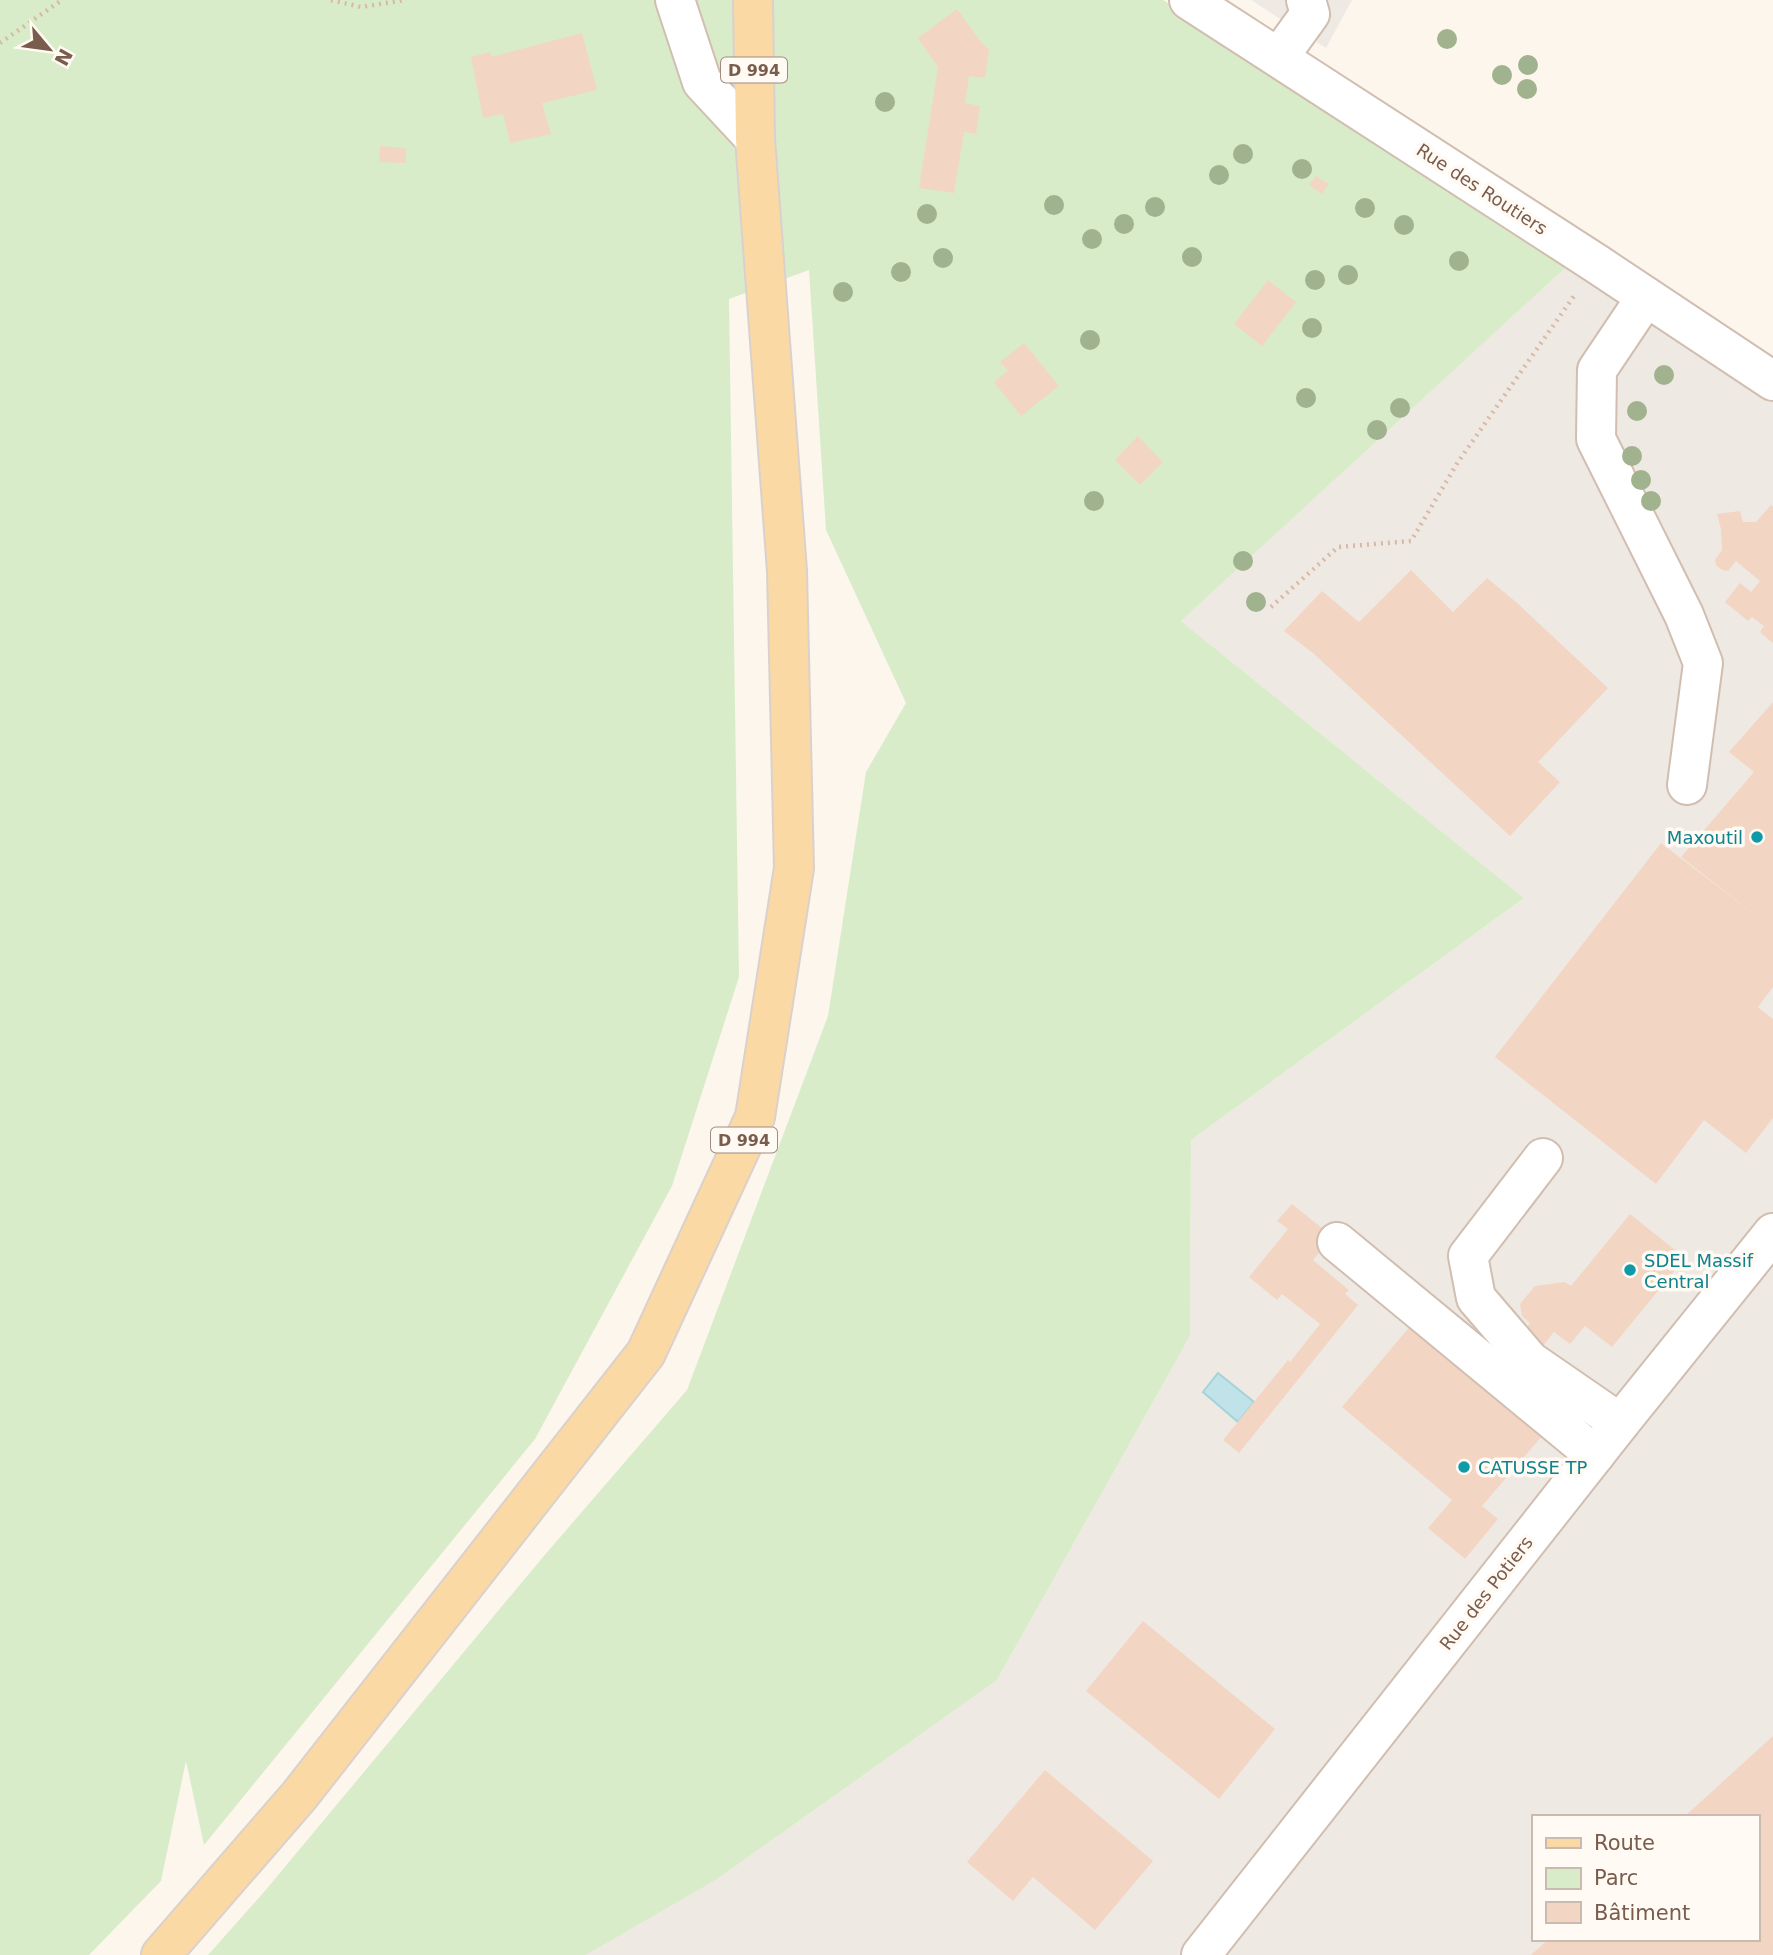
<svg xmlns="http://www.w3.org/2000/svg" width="1773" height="1955" viewBox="0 0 1773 1955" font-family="'DejaVu Sans',sans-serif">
<rect width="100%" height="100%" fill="#fdf6ec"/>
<g fill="#efe9e4" fill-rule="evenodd">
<path d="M1251,0H1352L1326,48Z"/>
<path d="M1574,260L1773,379V1955H586L716,1880L997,1680L1190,1336L1191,1140L1524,898L1181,621ZM1533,1817H1757V1939H1533Z"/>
</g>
<path fill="#d8ecc9" d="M0,0H1163L1574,260L1181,621L1524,898L1191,1140L1190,1336L997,1680L716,1880L586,1955H208L264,1892L543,1557L687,1390L828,1016L866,772L906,703L826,530L809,270L729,299L739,977L672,1186L535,1439L204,1845L186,1761L161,1881L89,1955H0Z"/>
<path fill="#bfe3e8" stroke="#a5d3da" stroke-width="2" d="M1218,1373L1254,1402L1238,1422L1203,1392Z"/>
<g fill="#f3d5c3">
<path d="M957,9L981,42L989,50L985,78L969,76L965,103L980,106L976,134L964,132L954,193L919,188L938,67L918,38Z"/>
<path d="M582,33L597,90L542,103L551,134L510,143L503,114L483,118L471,57L491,52V57Z"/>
<path d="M380,146L406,148V163L379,162Z"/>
<path d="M1316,176L1329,184L1322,194L1309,185Z"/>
<path d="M1268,280L1296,302L1262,346L1234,324Z"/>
<path d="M1024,343L1059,386L1021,416L994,382L1008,371L1000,362Z"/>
<path d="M1138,436L1163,462L1140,485L1115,460Z"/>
<path d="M1771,505L1773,507V643L1760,632L1764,626L1752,617L1748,621L1725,602L1740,583L1751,592L1760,581L1736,561L1728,571L1722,570L1716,565L1715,560L1722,550L1721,529L1717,514L1740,511L1743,522H1756Z"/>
<path d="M1411,570L1453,612L1487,578L1516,602L1608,688L1538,762L1560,782L1510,836L1313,653L1284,631L1322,591L1359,622Z"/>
<path d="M1773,702V987L1758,1007L1773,1019V1118L1746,1153L1704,1120L1656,1184L1495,1057L1661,843L1763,921L1681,857L1754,772L1729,752Z"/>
<path d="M1292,1204L1333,1237L1313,1260L1349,1290L1345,1294L1358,1305L1239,1453L1223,1440L1288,1360L1290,1362L1320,1324L1282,1294L1277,1300L1249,1277L1288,1229L1277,1221Z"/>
<path d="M1630,1214L1685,1258L1612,1347L1585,1326L1570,1344L1554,1332L1543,1346L1524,1331L1530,1323L1522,1316L1520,1304L1535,1286L1565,1282L1571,1286Z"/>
<path d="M1412,1324L1543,1435L1482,1506L1498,1519L1465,1559L1428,1528L1452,1500L1342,1407Z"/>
<path d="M1143,1621L1275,1729L1219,1799L1086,1691Z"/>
<path d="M1773,1736V1955H1531L1549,1939H1757V1817H1684Z"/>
<path d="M1045,1770L1153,1861L1095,1930L1033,1877L1013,1901L967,1862Z"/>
</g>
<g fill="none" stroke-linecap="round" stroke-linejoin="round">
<defs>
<g id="minor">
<path d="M675,0L702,82L755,139"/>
<path d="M1189,0L1597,264L1773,381"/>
<path d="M1279,57L1310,14L1306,0"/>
<path d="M1646,297L1597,370L1596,439L1684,615L1703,663L1687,785"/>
<path d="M1543,1158L1468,1256L1476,1298L1530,1361L1620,1423"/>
<path d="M1337,1242L1595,1455"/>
<path d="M1201,1955L1620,1423L1773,1233"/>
</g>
<path id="major" d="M161,1955L299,1796L646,1353L755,1117L794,868L787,571L755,139L753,0"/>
</defs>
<use href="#minor" stroke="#d1beb0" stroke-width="42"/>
<use href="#major" stroke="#dad1cd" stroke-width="42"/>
<g stroke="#d9b8a5" stroke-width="4.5" stroke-dasharray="2 5" stroke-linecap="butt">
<path d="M331,0L361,7L405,0"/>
<path d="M0,43L62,0"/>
<path d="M1271,607L1338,547L1411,541L1458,462L1576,293"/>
</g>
<use href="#minor" stroke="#fff" stroke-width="38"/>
<use href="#major" stroke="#fbd9a5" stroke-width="38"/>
</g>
<g fill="#a0b28e">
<circle cx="1447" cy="39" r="10"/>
<circle cx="1528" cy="65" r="10"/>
<circle cx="1502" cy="75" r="10"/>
<circle cx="1527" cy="89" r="10"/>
<circle cx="885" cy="102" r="10"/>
<circle cx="1243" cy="154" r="10"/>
<circle cx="1302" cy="169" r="10"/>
<circle cx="1219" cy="175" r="10"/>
<circle cx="1054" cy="205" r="10"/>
<circle cx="1155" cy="207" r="10"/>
<circle cx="1365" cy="208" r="10"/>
<circle cx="927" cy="214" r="10"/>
<circle cx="1124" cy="224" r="10"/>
<circle cx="1404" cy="225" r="10"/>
<circle cx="1092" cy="239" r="10"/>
<circle cx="1192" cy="257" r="10"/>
<circle cx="943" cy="258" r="10"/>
<circle cx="1459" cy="261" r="10"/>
<circle cx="901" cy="272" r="10"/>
<circle cx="1348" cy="275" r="10"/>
<circle cx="1315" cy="280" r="10"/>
<circle cx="843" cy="292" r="10"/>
<circle cx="1312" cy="328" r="10"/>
<circle cx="1090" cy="340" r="10"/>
<circle cx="1664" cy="375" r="10"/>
<circle cx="1306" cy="398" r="10"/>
<circle cx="1400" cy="408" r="10"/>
<circle cx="1637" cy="411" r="10"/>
<circle cx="1377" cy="430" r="10"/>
<circle cx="1632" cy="456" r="10"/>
<circle cx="1641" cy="480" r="10"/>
<circle cx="1094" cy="501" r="10"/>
<circle cx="1651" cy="501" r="10"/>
<circle cx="1243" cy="561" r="10"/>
<circle cx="1256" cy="602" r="10"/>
</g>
<g fill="#0f9aa8" stroke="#fffaf3" stroke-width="2.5">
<circle cx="1757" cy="837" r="7"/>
<circle cx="1630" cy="1270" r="7"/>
<circle cx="1464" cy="1467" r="7"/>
</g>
<g text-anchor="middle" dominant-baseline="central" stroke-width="7" stroke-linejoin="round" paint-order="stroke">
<g fill="#fffaf3" stroke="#a28b7f" stroke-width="2">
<rect x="721" y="57.5" width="66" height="25" rx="5"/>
<rect x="711" y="1127.5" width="66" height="25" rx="5"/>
</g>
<g font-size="16" font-weight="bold" fill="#7a5c4d">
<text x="754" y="70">D 994</text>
<text x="744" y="1140">D 994</text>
</g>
<g font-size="18" fill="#7a5c4d" stroke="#fffaf3">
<text transform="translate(1482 189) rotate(33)">Rue des Routiers</text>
<text transform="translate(1486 1593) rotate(-52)">Rue des Potiers</text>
</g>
<g font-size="18" fill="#0d838f" stroke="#fffaf3" text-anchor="start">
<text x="1743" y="837" text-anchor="end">Maxoutil</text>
<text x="1644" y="1260">SDEL Massif<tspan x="1644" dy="21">Central</tspan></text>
<text x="1478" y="1467">CATUSSE TP</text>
</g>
</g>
<rect x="1532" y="1815" width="228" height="126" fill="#fffaf3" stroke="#cabbb1" stroke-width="2"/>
<rect x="1546" y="1838" width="35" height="10" fill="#fbd9a5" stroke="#cabbb1" stroke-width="2"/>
<text x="1594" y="1850" font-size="21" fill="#7a5c4d">Route</text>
<rect x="1546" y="1868" width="35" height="21" fill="#d8ecc9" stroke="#cabbb1" stroke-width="2"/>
<text x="1594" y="1885" font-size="21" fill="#7a5c4d">Parc</text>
<rect x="1546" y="1902" width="35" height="21" fill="#f3d5c3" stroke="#cabbb1" stroke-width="2"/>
<text x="1594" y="1920" font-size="21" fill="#7a5c4d">Bâtiment</text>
<g transform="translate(49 49) rotate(119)" stroke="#fffaf3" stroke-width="5" paint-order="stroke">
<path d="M0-5L12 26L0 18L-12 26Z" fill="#7a5c4d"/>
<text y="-10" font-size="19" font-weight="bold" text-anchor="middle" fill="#7a5c4d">N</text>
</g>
</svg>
